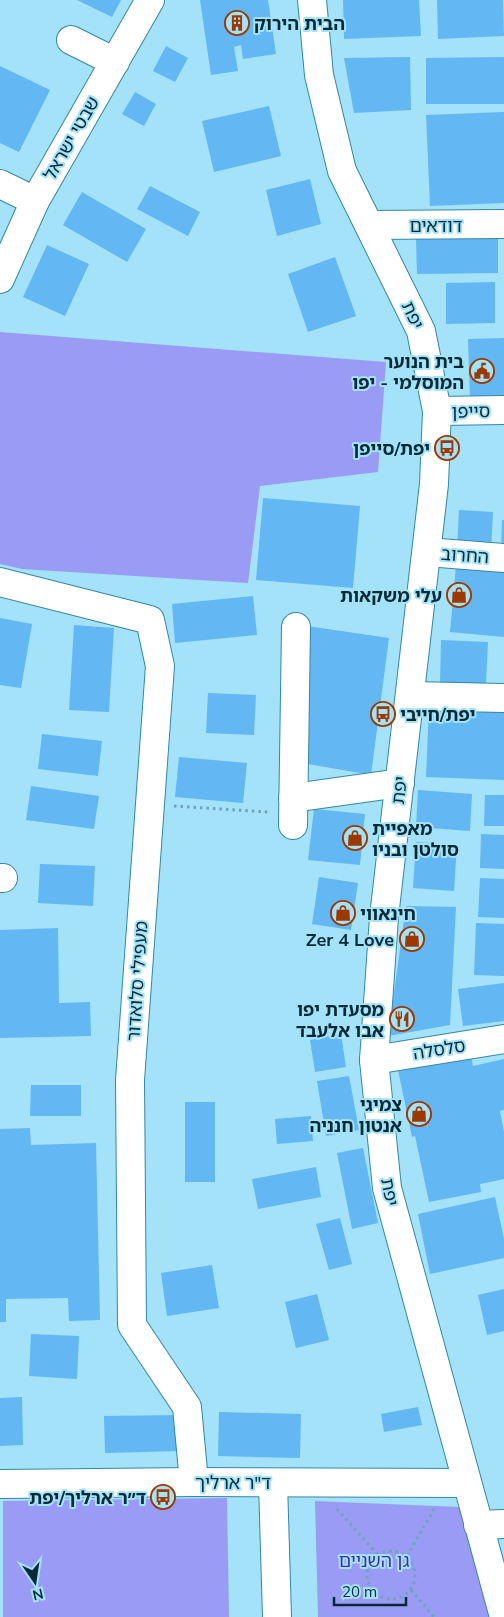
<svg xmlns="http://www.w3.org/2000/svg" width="504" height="1617" viewBox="0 0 504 1617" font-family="Mulish,'Noto Sans Hebrew',sans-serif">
<rect width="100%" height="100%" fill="#a3e2f9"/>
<g fill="#9a9bf4">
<path d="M0,332L386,362L378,472L260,486L248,583L22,569L0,564Z"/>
<path d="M227,1498L229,1617H3V1501Z"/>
<path d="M315,1501L460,1507L489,1617H318Z"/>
</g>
<g fill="#63b7f3">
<path d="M77,0H121L112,17Z"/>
<path d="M200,0H268L276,54L243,59L241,45L234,47L238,71L211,75Z"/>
<path d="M343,0H419L421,36L344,39Z"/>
<path d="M437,0H503L504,36L438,39Z"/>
<path d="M166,46L188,58L175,82L153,71Z"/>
<path d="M410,57L411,110L354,113L344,58Z"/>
<path d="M504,57V104H426V58Z"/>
<path d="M0,66L50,90L19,152L0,143Z"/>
<path d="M135,92L156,104L144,126L122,114Z"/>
<path d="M269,106L281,156L214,172L202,121Z"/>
<path d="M504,112V203L430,206L426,115Z"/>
<path d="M310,179L321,224L277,236L266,190Z"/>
<path d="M150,186L200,212L188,236L137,209Z"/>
<path d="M82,192L146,229L127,262L63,225Z"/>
<path d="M498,237V273L417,274L416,238Z"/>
<path d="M47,245L89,264L65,316L23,297Z"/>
<path d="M335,257L356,316L308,332L288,274Z"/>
<path d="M495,282V323L446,324V283Z"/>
<path d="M504,338V398L470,399L468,339Z"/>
<path d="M263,498L360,506L353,588L256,580Z"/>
<path d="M459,510L493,512L491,550L457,548Z"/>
<path d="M502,520H504V549H501Z"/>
<path d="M456,566L504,570V637L450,632Z"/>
<path d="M253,596L257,635L175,643L172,604Z"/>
<path d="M0,618L32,624L21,688L0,685Z"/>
<path d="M74,625L114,628L109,712L69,710Z"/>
<path d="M307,626L389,638L371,775L302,763Z"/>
<path d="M441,640L488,642L486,684L440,683Z"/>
<path d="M208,693L256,695L254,735L206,733Z"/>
<path d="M429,707L504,709V780L426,777Z"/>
<path d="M42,734L102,741L98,776L38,769Z"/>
<path d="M179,757L247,763L243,803L175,797Z"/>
<path d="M31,786L99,796L94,829L26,820Z"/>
<path d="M418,790L472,794L470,831L416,827Z"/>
<path d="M485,795H504V826H484Z"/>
<path d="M314,809L365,814L360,865L308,860Z"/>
<path d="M481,834L504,835V869L480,868Z"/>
<path d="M416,842L457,845L454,891L413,888Z"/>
<path d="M40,864L95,866L93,906L38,903Z"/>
<path d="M319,877L358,883L351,930L312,924Z"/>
<path d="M480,878L504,879V918L478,917Z"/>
<path d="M406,906L456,907L450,1025L388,1036Z"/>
<path d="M476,923L504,924V976L474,975Z"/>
<path d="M58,928L59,1003L90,1002L91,1036L0,1038V930Z"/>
<path d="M504,983V1021L463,1026L458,989Z"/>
<path d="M341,1034L346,1067L315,1072L310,1040Z"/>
<path d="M471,1055L473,1066L504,1059V1110L500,1111L504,1132V1179L480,1184L481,1192L429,1202L415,1136L412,1137L398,1070Z"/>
<path d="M349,1076L359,1130L326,1136L317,1081Z"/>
<path d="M31,1085H81V1116H30Z"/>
<rect x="185" y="1102" width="30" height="80"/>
<path d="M311,1116L313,1141L277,1144L275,1119Z"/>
<path d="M30,1128L31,1145L96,1143L100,1320L69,1321L68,1298L6,1299V1322H0V1129Z"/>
<path d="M363,1148L378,1223L352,1229L337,1153Z"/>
<path d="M316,1167L321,1197L258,1209L252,1179Z"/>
<path d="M495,1197L504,1239V1258L430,1274L418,1214Z"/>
<path d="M340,1218L352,1264L329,1270L316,1224Z"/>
<path d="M212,1265L219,1308L167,1316L161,1273Z"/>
<path d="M504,1289V1331L487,1335L478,1295Z"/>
<path d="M317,1294L329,1340L296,1348L285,1302Z"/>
<path d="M31,1334L79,1336L77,1379L29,1376Z"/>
<path d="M22,1397L23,1445L0,1446V1398Z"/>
<path d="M418,1407L422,1425L384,1432L381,1414Z"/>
<path d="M219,1412L301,1414L300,1458L218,1456Z"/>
<path d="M181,1415V1451L105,1453L104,1416Z"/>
</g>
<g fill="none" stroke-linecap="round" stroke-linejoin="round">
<defs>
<g id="minor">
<path d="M312,0L319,75L342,171L421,331L437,411L434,484L384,917L374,1060L387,1188L504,1617"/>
<path d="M71,40L115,62"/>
<path d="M0,184L35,201"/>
<path d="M369,225L504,224"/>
<path d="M0,279L35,201L150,0"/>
<path d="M437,411L504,410"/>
<path d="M427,552L504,558"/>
<path d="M0,582L150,620L160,666L130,1080L132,1325L187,1407L194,1482"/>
<path d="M410,696L504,698"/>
<path d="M293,798L400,783"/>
<path d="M293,825L296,627"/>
<path d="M0,878H3"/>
<path d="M374,1060L504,1039"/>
<path d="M273,1483L277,1617"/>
<path d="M0,1484L194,1482L466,1483"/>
<path d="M478,1525L504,1524"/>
</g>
</defs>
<use href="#minor" stroke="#3388a2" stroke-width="30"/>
<g stroke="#6ea4b7" stroke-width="3" stroke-dasharray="2.5 4" stroke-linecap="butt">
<path d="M174,806L268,812"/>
<path d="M337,1509L378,1555"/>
<circle cx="391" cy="1575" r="24"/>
<path d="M407,1556L434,1509"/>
<path d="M411,1590L434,1617"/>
</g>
<use href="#minor" stroke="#fff" stroke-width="28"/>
</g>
<defs>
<symbol id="building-ring" viewBox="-11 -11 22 22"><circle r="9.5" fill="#a3e2f9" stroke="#9c3901" stroke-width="1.5"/><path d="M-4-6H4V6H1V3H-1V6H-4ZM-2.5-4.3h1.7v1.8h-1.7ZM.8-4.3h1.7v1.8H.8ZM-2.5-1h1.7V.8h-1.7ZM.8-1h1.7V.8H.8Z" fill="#9c3901"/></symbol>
<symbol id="civic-ring" viewBox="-11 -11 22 22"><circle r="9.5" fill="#a3e2f9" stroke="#9c3901" stroke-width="1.5"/><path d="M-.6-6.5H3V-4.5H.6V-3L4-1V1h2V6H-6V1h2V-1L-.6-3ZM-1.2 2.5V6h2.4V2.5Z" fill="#9c3901"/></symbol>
<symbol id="bus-ring" viewBox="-11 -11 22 22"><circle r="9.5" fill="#a3e2f9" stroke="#9c3901" stroke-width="1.5"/><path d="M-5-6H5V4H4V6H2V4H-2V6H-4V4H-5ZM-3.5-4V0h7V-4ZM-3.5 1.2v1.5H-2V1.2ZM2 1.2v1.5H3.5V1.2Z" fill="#9c3901"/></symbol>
<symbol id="shop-ring" viewBox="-11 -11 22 22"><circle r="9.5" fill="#a3e2f9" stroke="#9c3901" stroke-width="1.5"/><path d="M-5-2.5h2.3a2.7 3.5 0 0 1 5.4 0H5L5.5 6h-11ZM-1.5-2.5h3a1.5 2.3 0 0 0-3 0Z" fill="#9c3901"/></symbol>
<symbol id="restaurant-ring" viewBox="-11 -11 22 22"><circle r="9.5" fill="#a3e2f9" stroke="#9c3901" stroke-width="1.5"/><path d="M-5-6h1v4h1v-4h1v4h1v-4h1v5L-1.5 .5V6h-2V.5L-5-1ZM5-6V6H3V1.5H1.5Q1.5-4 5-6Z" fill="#9c3901"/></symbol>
</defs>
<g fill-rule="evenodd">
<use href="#building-ring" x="223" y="9" width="28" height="28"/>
<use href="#civic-ring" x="468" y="357" width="28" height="28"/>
<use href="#bus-ring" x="433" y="434" width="28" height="28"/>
<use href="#shop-ring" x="445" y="581" width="28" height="28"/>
<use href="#bus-ring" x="369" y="700" width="28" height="28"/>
<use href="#shop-ring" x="341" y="824" width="28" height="28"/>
<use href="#shop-ring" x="329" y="899" width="28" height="28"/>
<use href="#shop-ring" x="398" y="925" width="28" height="28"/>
<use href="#restaurant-ring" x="388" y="1005" width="28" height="28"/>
<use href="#shop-ring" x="405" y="1100" width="28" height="28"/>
<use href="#bus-ring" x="149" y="1483" width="28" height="28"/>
</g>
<g text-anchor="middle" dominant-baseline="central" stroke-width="4" stroke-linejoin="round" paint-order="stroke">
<g font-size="18" font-weight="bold" fill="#062a35" stroke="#a3e2f9" text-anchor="end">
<text x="254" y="23" text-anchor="start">הבית הירוק</text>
<text x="464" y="361">בית הנוער<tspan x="464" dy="21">המוסלמי - יפו</tspan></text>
<text x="430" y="448">יפת/סייפן</text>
<text x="442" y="595">עלי משקאות</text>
<text x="400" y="714" text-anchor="start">יפת/חייבי</text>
<text x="372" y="828" text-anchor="start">מאפיית<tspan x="372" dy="21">סולטן ובניו</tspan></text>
<text x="360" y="913" text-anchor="start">חינאווי</text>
<text x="394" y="939">Zer 4 Love</text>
<text x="384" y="1009">מסעדת יפו<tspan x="384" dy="21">אבו אלעבד</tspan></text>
<text x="402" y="1104">צמיגי<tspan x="402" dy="21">אנטון חנניה</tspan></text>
<text x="146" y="1497">ד״ר ארליך/יפת</text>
</g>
<g font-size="18" fill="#062a35" stroke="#a3e2f9">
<text transform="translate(71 138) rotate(-60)">שבטי ישראל</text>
<text x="436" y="225">דודאים</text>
<text transform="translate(413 315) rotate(65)">יפת</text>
<text transform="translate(471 411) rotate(-1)">סייפן</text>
<text transform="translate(465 555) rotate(4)">החרוב</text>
<text transform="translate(399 790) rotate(-83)">יפת</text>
<text transform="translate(137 981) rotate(-86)">מעפילי סלואדור</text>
<text transform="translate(439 1049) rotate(-9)">סלסלה</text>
<text transform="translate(390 1192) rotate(79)">יפת</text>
<text x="233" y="1482">ד"ר ארליך</text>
</g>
<g font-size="18" fill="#412ea5" stroke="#a3e2f9">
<text x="374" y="1560">גן השניים</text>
</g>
</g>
<g transform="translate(35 1582) rotate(167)" stroke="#a3e2f9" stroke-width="4" paint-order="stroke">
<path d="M0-4L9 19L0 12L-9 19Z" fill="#062a35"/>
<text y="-8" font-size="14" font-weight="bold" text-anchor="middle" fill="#062a35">N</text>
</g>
<path d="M334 1597v8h72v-8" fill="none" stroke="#062a35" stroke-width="2.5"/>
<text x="342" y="1597" font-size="15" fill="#062a35" stroke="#a3e2f9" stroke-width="4" paint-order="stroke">20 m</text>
</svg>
